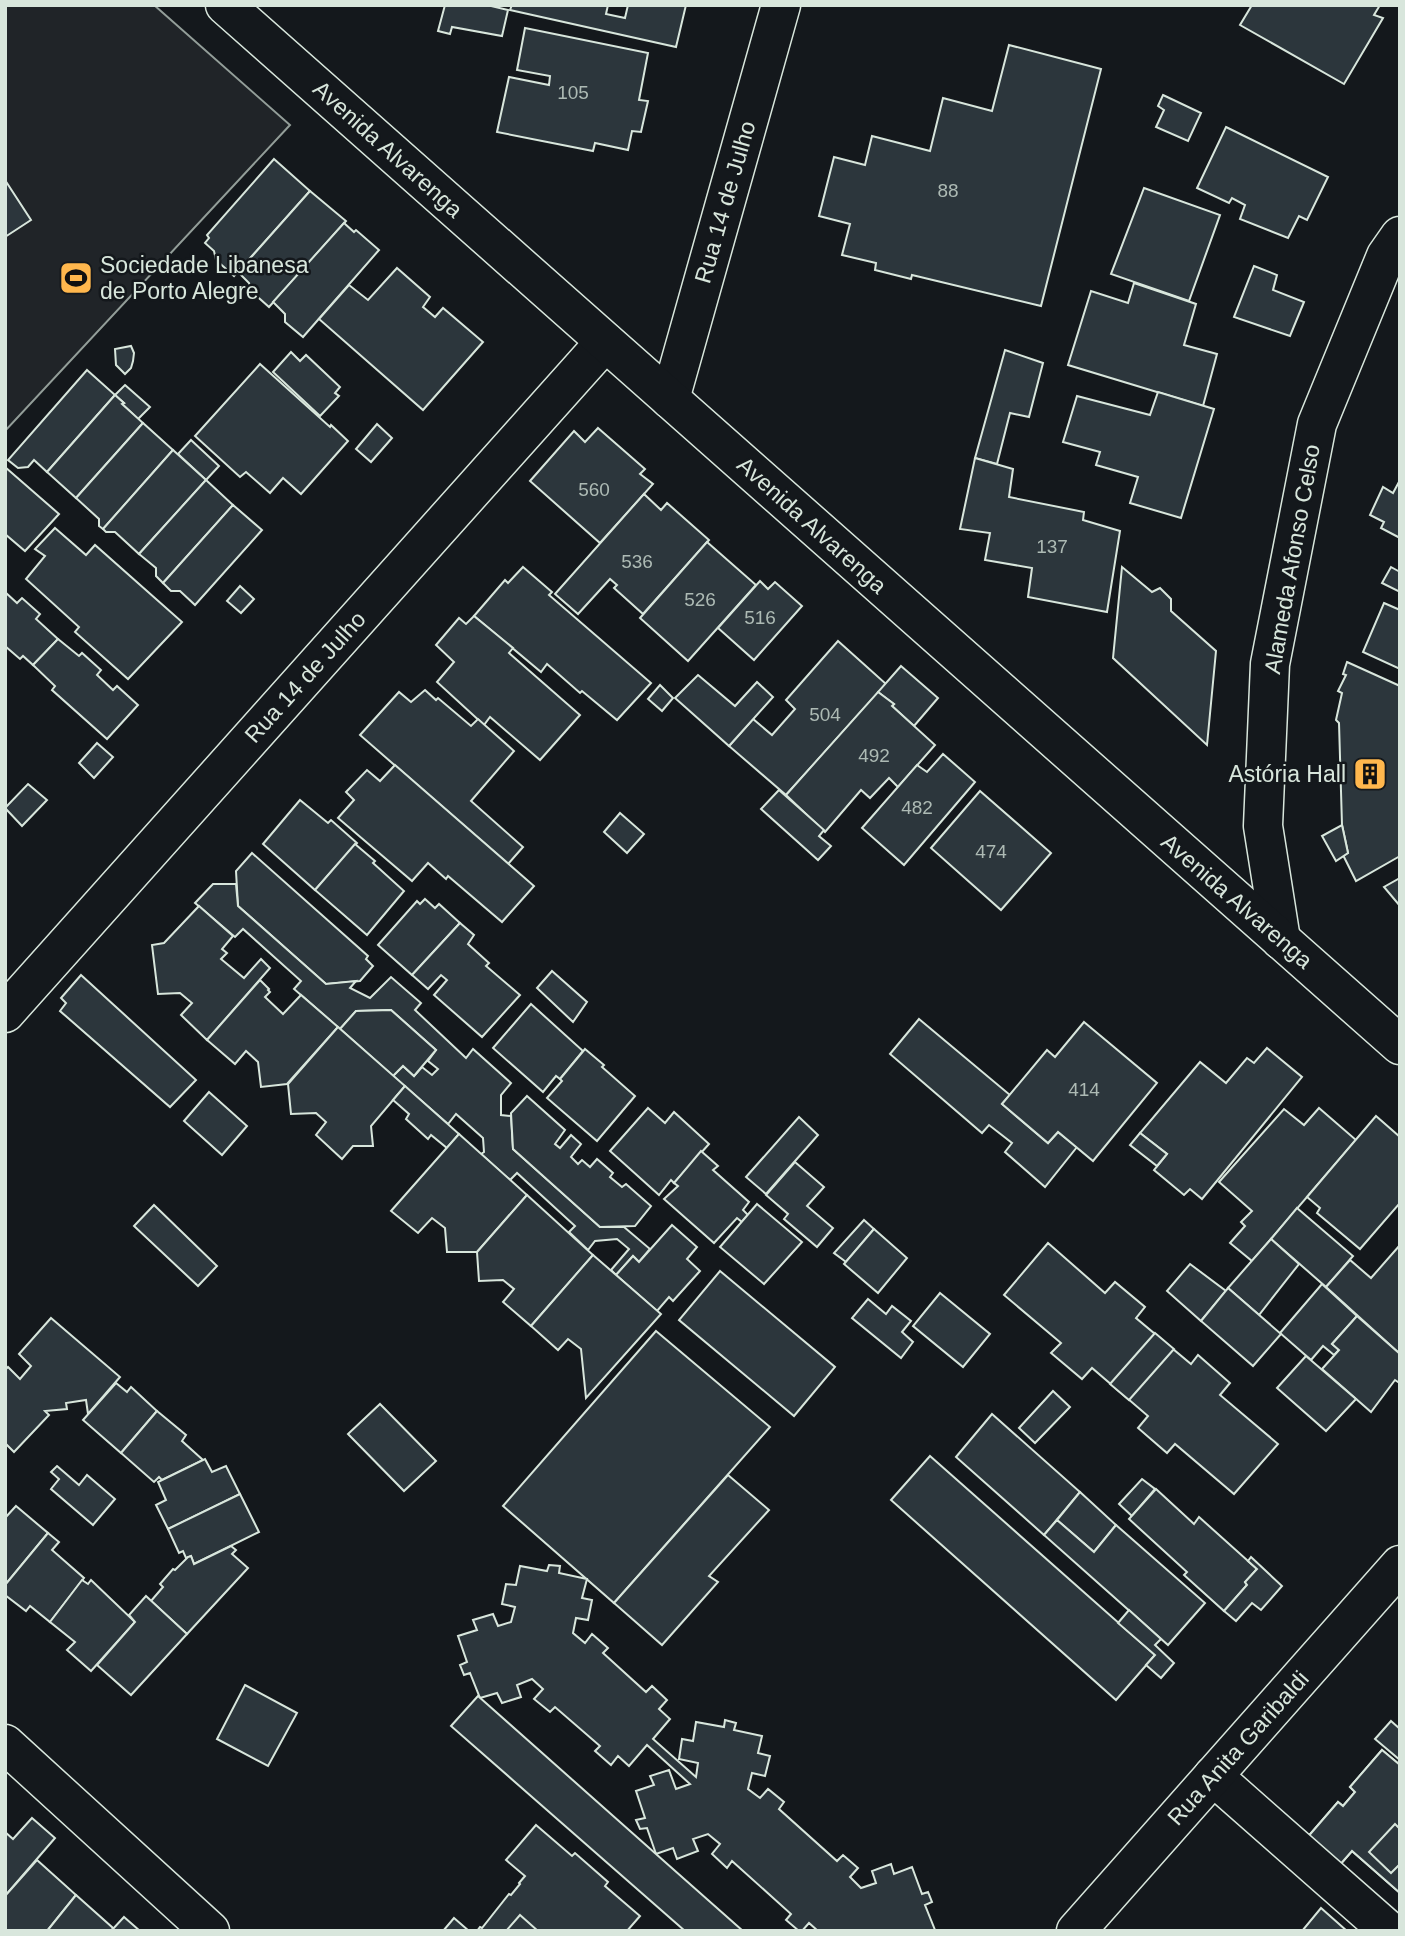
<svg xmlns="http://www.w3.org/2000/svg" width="1405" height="1936" viewBox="0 0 1405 1936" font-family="Arial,sans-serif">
<rect width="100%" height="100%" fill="#14181c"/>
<path fill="#202428" stroke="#939e99" stroke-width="2" d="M5,5H154L290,125L5,431Z"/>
<g fill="#2c363c" stroke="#d8e6dc" stroke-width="2">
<path d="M445,5H487L508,10L502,36L452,27L450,34L438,31Z"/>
<path d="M512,5H608L606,14L625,18L628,5H686L676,47L510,10Z"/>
<path d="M1252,5H1380L1374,15L1383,18L1344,84L1240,25Z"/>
<path d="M525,28L648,53L639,100L648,101L641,132L632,131L628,150L595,143L593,151L497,132L509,77L549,85L550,76L517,70Z"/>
<path d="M1009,45L1101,69L1041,306L912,275L911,279L875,270L876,263L842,255L850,224L819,216L834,157L865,165L872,136L930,151L943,98L992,111Z"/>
<path d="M1163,95L1201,113L1188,141L1156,127L1164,110L1158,106Z"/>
<path d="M1226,127L1328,177L1307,220L1299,216L1288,238L1240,219L1245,205L1232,198L1229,203L1197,188Z"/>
<path d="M274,159L310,191L234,276L216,260L214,251L205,243L209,238L207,235Z"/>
<path d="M5,180L31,220L5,237Z"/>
<path d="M1144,188L1220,215L1189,301L1111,274Z"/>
<path d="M310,191L346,221L269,307L251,291L249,283L238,272Z"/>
<path d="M344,223L354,232L356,230L379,250L303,337L285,322V314L273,302Z"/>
<path d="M1254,266L1277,275L1273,290L1304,302L1290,336L1234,317Z"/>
<path d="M397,268L430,297L423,307L435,317L443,308L483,342L423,410L319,319L349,285L368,300Z"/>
<path d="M1134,283L1196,304L1184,345L1217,354L1203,406L1068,365L1091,291L1128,303Z"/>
<path d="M131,346L134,353L133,361L131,368L125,374L116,365L115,349Z"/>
<path d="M1005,350L1043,363L1029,417L1010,413L997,464L975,458Z"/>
<path d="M291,352L300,361L306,355L340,387L335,393L339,396L320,416L273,372Z"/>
<path d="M260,364L330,427L331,425L348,441L301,494L283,478L270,493L246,472L240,477L195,436Z"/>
<path d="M87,370L115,395L47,472L34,460L28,467L18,468L8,460Z"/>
<path d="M125,385L150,407L138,419L122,404L124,403L115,395Z"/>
<path d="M1158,392L1214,409L1181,518L1130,503L1138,477L1096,465L1100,452L1063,442L1077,396L1150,415Z"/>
<path d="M115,395L124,403L122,404L143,423L76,498L47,472Z"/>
<path d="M143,423L173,450L103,529L99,526V519L76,498Z"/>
<path d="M377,424L392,438L371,462L356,449Z"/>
<path d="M598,428L645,469L640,474L653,484L600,543L530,481L574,431L585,442Z"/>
<path d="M191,440L219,466L206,480L178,454Z"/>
<path d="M173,450L206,480L139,554L115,532H106L103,529Z"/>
<path d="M975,458L1013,469L1009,497L1084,512L1083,520L1120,531L1107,612L1028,597L1032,568L985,560L990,533L960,529Z"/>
<path d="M5,467L59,514L25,551L5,534Z"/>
<path d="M206,480L233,505L163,583L156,576V568L139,554Z"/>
<path d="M1400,480V538L1381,528L1384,522L1370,515L1383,487L1393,493Z"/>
<path d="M644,494L661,510L667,503L709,540L643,614L614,588L617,585L610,579L578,614L555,594Z"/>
<path d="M233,505L262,530L195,605L180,591H171L163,583Z"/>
<path d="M55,528L86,555L95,545L182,622L128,679L75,632L79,627L26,579L45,556L35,549Z"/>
<path d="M707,542L756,585L688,661L640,618Z"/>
<path d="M523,567L552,592L549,595L651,683L617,720L582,691L580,693L547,664L541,672L474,616L505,580L508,583Z"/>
<path d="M1122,567L1152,592L1160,588L1171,599V611L1216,651L1207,745L1113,658Z"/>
<path d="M1391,567L1400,572V592L1382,583Z"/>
<path d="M760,581L768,589L775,582L802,606L754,660L718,628Z"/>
<path d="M240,586L254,599L241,613L227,601Z"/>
<path d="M5,592L17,603L22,598L40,614L36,619L58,639L33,665L23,656L20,659L5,646Z"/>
<path d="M1384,603L1400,610V669L1363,652Z"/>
<path d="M474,616L513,648L509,653L580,715L540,760L490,717L484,725L437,682L454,662L436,645L459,618L466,624Z"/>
<path d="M58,639L79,656L82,653L101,670L97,675L113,690L117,686L138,705L107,739L52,690L55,686L33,665Z"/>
<path d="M838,641L886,684L786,795L729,746L753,719L772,735L795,709L786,700Z"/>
<path d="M1347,662L1400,686V856L1356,881L1343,855L1348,853L1342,825L1339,723L1336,720L1342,693L1338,691L1346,675L1343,674Z"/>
<path d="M901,666L938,698L914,726L892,706L894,704L878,692Z"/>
<path d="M698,675L735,706L757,682L773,697L729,746L675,698Z"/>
<path d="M660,685L673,698L662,711L648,699Z"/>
<path d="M425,690L436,700L438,698L471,726L478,719L514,751L471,801L523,847L508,864L360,735L399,692L411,702Z"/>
<path d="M878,692L894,704L892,706L935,745L898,787L889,778L870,798L861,790L825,832L786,795Z"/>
<path d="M97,743L113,757L94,778L79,763Z"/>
<path d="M943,754L975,782L904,865L862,828L917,765L927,772Z"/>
<path d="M395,765L534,886L502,922L448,876L446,879L428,863L412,881L338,818L354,800L346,792L367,770L380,781Z"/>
<path d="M28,784L47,800L22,826L5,808Z"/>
<path d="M779,790L824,830L819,836L831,846L818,860L761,809Z"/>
<path d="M980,791L1051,853L1001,910L931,848Z"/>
<path d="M300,800L328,823L331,820L357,843L315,890L263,844Z"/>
<path d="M620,813L644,834L627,853L604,832Z"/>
<path d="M1342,825L1348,853L1336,861L1322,836Z"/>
<path d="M355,844L375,861L373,863L404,891L367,935L315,890Z"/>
<path d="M252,853L368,956L366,959L373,966L360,981L326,984L238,906L236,871Z"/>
<path d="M1400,878V906L1384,887Z"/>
<path d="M213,884H236L238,906L326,984L356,981L350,988L370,998L391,977L421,1003L415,1010L466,1058L473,1049L511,1083L501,1095V1115L511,1116L513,1149L600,1227H624L650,1249L639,1262L633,1256L616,1275L611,1270L629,1249L617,1239L595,1241L588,1250L569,1232L575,1226L517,1173L510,1180L481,1154L484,1152L483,1138L456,1114L448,1124L393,1076L403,1066L414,1076L422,1067L432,1075L438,1069L428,1061L436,1050L391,1010L356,1011L340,1029L294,989L301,981L243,929L235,937L195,903Z"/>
<path d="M425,899L435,908L439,904L460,923L412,975L378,945L417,901L420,904Z"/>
<path d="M199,906L233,936L222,949L227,953L221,959L244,978L261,959L270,968L207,1040L181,1015L192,1003L180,993L158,994L152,945L164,943Z"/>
<path d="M460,923L474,935L468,944L489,963L486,966L520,995L482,1037L434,995L447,980L441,975L428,989L412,975Z"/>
<path d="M552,971L587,1002L573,1022L537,988Z"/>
<path d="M81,975L196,1080L170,1107L60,1011L66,1003L61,998Z"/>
<path d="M260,980L269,989L268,990L270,992L265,997L283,1014L301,995L338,1027L287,1084L261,1087L258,1062L246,1051L235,1064L207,1040Z"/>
<path d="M531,1004L583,1051L560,1079L556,1076L543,1092L493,1048Z"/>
<path d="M391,1010L436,1050L414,1076L403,1066L393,1076L340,1029L356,1011Z"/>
<path d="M919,1019L1010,1095L1002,1104L1048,1143L1058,1132L1077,1147L1045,1187L1005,1152L1012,1143L989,1125L982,1133L890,1054Z"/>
<path d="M1084,1022L1157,1083L1093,1161L1058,1132L1048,1143L1002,1104L1047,1050L1055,1057Z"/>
<path d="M338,1027L405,1086L371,1126L373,1146H353L342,1159L316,1135L326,1122L316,1113L291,1114L288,1084Z"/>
<path d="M1267,1048L1302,1077L1202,1199L1190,1189L1184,1195L1154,1170L1167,1154L1140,1133L1200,1062L1226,1083L1247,1058L1254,1063Z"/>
<path d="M585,1049L604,1065L602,1067L635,1096L597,1141L547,1098L562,1081L560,1079Z"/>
<path d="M405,1086L459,1134L447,1148L431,1135L428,1139L406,1119L409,1114L393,1100Z"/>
<path d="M209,1092L247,1126L222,1155L184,1121Z"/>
<path d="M527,1096L565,1130L555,1144L560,1148L571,1135L581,1144L571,1157L578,1164L582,1160L590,1167L597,1159L613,1173L610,1177L622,1187L626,1184L651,1206L635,1226L600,1227L513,1149L511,1113Z"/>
<path d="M648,1108L665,1123L674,1112L709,1144L674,1183L671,1180L659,1195L610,1151Z"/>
<path d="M1319,1108L1356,1140L1252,1261L1230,1243L1245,1226L1241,1222L1252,1211L1219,1182L1284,1109L1304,1125Z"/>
<path d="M1376,1116L1400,1137V1203L1360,1249L1317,1213L1320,1208L1307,1197Z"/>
<path d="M799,1117L818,1135L766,1194L746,1177Z"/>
<path d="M1140,1133L1167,1154L1157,1166L1130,1145Z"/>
<path d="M459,1134L527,1195L477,1252H447L445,1228L432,1218L418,1233L391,1211Z"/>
<path d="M701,1151L718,1166L713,1170L749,1202L743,1210L748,1215L742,1222L737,1218L714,1243L664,1199L678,1186L674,1183Z"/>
<path d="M795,1162L824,1187L807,1206L833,1228L817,1247L784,1219L788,1214L766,1195Z"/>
<path d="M527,1195L593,1255L531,1326L503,1302L514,1289L503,1280L479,1281L477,1252Z"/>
<path d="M757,1204L802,1242L764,1284L720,1247Z"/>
<path d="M154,1205L217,1266L198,1286L134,1226Z"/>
<path d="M1297,1208L1353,1256L1326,1287L1271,1239Z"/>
<path d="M864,1220L874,1229L846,1262L834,1253Z"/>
<path d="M672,1225L697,1247L687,1259L700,1271L673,1301L669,1297L657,1311L616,1275L633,1256L639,1262Z"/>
<path d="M874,1229L907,1258L878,1293L844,1264Z"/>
<path d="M1271,1239L1299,1264L1259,1315L1228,1288Z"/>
<path d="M1048,1243L1105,1293L1115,1282L1145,1307L1136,1318L1191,1364L1198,1355L1230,1383L1220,1395L1278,1444L1234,1494L1175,1444L1167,1453L1138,1428L1148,1416L1092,1368L1082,1379L1051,1353L1061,1343L1004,1295Z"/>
<path d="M1400,1245V1354L1326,1287L1350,1260L1371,1278Z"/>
<path d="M593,1255L661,1314L586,1398L581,1349L568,1339L558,1350L531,1326Z"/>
<path d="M1190,1264L1226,1291L1201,1321L1167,1291Z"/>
<path d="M720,1271L835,1367L794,1416L679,1320Z"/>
<path d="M1322,1284L1357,1316L1332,1344L1339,1350L1334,1355L1323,1346L1311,1360L1280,1333Z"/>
<path d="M1228,1288L1281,1334L1253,1366L1201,1321Z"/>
<path d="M940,1293L990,1334L963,1367L913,1326Z"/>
<path d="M868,1299L886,1314L892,1306L911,1321L902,1332L913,1342L901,1358L852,1318Z"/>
<path d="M1357,1316L1400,1354V1380L1398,1382L1395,1380L1371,1412L1322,1369L1339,1350L1332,1344Z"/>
<path d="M51,1318L120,1377L88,1414L86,1400L66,1403L67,1409L45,1411L49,1415L14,1452L5,1443V1370L8,1367L20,1379L31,1366L19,1354Z"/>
<path d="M656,1331L770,1427L614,1603L503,1506Z"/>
<path d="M1155,1333L1174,1349L1129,1400L1110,1384Z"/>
<path d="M1306,1356L1356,1399L1326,1431L1277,1388Z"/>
<path d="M116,1383L127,1392L131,1387L157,1411L121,1453L83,1420Z"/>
<path d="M1053,1391L1070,1407L1035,1443L1019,1428Z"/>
<path d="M380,1404L436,1461L404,1491L348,1434Z"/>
<path d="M157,1411L186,1435L182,1441L203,1460L162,1480L159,1477L154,1482L121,1453Z"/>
<path d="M992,1414L1080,1492L1044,1535L956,1457Z"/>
<path d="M930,1456L1155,1655L1116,1700L891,1500Z"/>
<path d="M205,1459L212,1472L226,1466L240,1494L168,1529L156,1505L166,1500L158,1482Z"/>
<path d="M57,1466L79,1485L87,1475L115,1499L93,1525L51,1489L59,1479L51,1472Z"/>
<path d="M728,1475L769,1510L709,1576L718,1582L662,1645L614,1603Z"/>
<path d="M1142,1479L1155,1489L1132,1516L1119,1504Z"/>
<path d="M1156,1489L1194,1524L1199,1517L1257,1569L1245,1582L1247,1585L1224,1611L1184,1575L1187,1572L1129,1519Z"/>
<path d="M1080,1492L1116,1525L1094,1552L1057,1520Z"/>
<path d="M240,1494L259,1532L194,1564L191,1556L186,1558L183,1551L179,1553L168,1529Z"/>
<path d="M16,1506L48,1533L5,1585V1518Z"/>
<path d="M1057,1520L1094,1552L1116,1525L1205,1603L1168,1645L1044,1535Z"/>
<path d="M48,1533L59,1542L52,1550L84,1578L50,1622L30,1606L26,1611L5,1595V1585Z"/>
<path d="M231,1546L236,1550L232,1554L248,1568L187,1634L151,1601L163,1587L160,1584L173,1569L175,1570L188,1557L191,1556L194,1564Z"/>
<path d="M1251,1557L1282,1586L1261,1610L1252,1603L1236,1621L1224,1611L1247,1585L1245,1582L1257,1569L1248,1561Z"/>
<path d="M549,1565L560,1566L559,1573L587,1579L582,1598L592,1600L588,1620L576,1618L573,1633L585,1643L592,1634L608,1648L603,1653L646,1692L652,1686L667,1700L659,1709L670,1719L653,1739L696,1777L698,1763L679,1759L682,1739L693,1741L696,1722L724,1727L725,1720L736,1723L734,1730L762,1736L758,1753L770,1756L765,1776L752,1773L748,1789L760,1798L768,1789L784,1802L779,1809L837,1861L843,1855L858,1868L850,1877L861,1888L876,1883L872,1871L891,1864L894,1874L912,1867L922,1894L928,1892L932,1902L925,1905L935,1930L818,1931L809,1923L802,1931H799L786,1920L791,1914L732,1861L727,1868L712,1854L720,1844L708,1834L693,1839L698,1851L677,1859L673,1848L656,1854L647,1828L640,1829L636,1820L645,1818L636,1791L654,1785L650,1776L669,1770L676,1789L690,1784L647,1745L629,1766L618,1756L611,1765L595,1751L600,1746L555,1707L550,1712L534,1699L543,1689L532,1679L517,1685L521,1697L502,1703L497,1693L480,1698L470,1673L464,1675L460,1665L467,1662L458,1636L477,1630L473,1620L493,1614L498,1626L511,1622L515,1607L502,1604L506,1584L516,1585L520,1566L547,1571Z"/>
<path d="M82,1580L88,1584L91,1580L135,1622L91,1671L67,1650L75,1642L50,1622Z"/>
<path d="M146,1596L187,1634L131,1695L97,1665L135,1622L129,1615Z"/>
<path d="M1129,1610L1161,1639L1155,1645L1174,1663L1161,1678L1146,1665L1155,1655L1118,1623Z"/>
<path d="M245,1685L297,1713L268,1766L217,1739Z"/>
<path d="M478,1696L656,1854L743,1931H685L451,1726Z"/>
<path d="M1391,1721L1400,1729V1760L1375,1739Z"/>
<path d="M1382,1750L1400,1765V1893L1352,1851L1338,1867L1306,1839L1338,1802L1343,1806L1355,1792L1350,1787Z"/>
<path d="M1382,1750L1400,1765V1893L1352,1851L1338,1867L1306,1839L1338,1802L1343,1806L1355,1792L1350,1787Z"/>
<path d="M32,1818L55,1838L5,1896V1832L13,1839Z"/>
<path d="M1395,1824L1400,1829V1864L1391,1873L1369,1852Z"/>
<path d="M536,1825L572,1856L575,1853L608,1882L605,1886L640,1916L627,1931H477L480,1927L482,1928L509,1894L511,1895L520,1884L519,1883L525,1876L506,1860Z"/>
<path d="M37,1860L76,1895L47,1931H5V1896Z"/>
<path d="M76,1895L113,1928L111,1931H47Z"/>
<path d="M1321,1908L1347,1931H1302Z"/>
<path d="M520,1915L538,1931H506Z"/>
<path d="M124,1917L140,1931H111Z"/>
<path d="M454,1918L469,1931H443Z"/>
</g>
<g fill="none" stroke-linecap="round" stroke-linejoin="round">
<defs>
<g id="minor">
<path d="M670,399L781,5"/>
<path d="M1281,940L1263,826L1270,664L1317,424L1386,256L1400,236"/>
<path d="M5,1013L605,342"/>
<path d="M1213,1776L1389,1931"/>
</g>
<g id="tertiary">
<path d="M225,5L1400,1045"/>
<path d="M5,1744L210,1931"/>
</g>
<path id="secondary" d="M1076,1931L1400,1565"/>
</defs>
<use href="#minor" stroke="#d8e6dc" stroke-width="41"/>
<use href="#tertiary" stroke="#d8e6dc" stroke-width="41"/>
<use href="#secondary" stroke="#d8e6dc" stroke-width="41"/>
<use href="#minor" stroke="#14181c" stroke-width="38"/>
<use href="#tertiary" stroke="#14181c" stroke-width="38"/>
<use href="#secondary" stroke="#14181c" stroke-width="38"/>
</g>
<defs>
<symbol id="stadium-square" viewBox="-11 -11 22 22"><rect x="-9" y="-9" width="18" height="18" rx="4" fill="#ffb74d" stroke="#14181c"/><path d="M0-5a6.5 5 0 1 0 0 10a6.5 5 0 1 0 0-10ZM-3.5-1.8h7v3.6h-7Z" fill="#111"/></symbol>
<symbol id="building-square" viewBox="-11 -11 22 22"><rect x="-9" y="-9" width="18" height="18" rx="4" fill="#ffb74d" stroke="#14181c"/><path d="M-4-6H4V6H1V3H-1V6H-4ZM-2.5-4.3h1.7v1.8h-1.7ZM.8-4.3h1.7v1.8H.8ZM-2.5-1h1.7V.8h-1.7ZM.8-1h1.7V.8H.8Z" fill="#111"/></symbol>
</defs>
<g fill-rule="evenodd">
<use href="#stadium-square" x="57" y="259" width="38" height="38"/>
<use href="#building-square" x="1351" y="755" width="38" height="38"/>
</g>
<g text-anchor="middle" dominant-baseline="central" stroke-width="5" stroke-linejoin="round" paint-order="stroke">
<g font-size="19" fill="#adbab4">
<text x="573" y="92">105</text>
<text x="948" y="190">88</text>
<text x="594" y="489">560</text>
<text x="1052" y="546">137</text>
<text x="637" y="561">536</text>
<text x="700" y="599">526</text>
<text x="760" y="617">516</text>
<text x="825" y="714">504</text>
<text x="874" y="755">492</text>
<text x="917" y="807">482</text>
<text x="991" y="851">474</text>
<text x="1084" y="1089">414</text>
</g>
<g font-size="23" fill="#d8e6dc" stroke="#14181c">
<text transform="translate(388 149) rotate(42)">Avenida Alvarenga</text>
<text transform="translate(725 202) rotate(-74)">Rua 14 de Julho</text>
<text transform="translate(812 525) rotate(42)">Avenida Alvarenga</text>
<text transform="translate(1292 559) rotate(-80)">Alameda Afonso Celso</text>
<text transform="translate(305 677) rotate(-48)">Rua 14 de Julho</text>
<text transform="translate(1237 901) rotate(41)">Avenida Alvarenga</text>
<text transform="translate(1238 1748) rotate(-48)">Rua Anita Garibaldi</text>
</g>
<g font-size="23" fill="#d8e6dc" stroke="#14181c" text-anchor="start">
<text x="100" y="265">Sociedade Libanesa<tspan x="100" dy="26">de Porto Alegre</tspan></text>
<text x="1346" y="774" text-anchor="end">Astória Hall</text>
</g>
</g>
<rect width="1405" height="1936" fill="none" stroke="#d8e6dc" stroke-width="14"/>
</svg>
